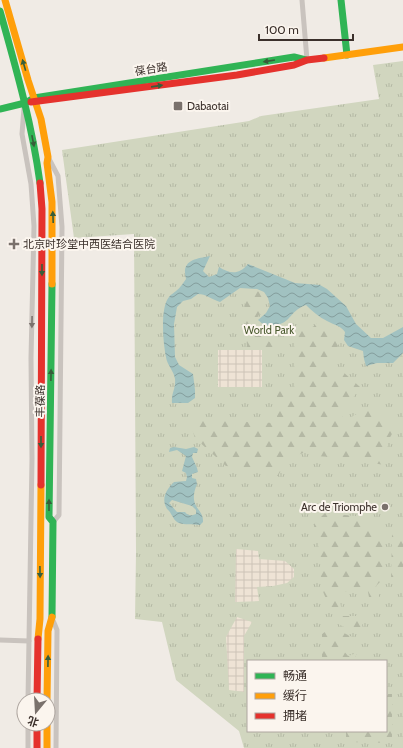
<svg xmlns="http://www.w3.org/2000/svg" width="403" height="748" viewBox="0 0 403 748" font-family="Cabin,'Noto Sans SC',sans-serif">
<defs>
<pattern id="grass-tufts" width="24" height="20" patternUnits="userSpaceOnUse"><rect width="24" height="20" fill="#d1d6bf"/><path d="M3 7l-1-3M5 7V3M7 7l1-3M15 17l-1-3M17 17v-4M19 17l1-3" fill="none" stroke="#b4b8a4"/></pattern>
<pattern id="forest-firs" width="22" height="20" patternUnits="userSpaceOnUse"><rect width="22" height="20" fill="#d1d6bf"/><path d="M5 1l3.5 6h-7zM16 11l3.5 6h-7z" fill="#b4b8a4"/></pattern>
<pattern id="plaza-grid" width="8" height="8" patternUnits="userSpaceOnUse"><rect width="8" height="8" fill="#eee3d5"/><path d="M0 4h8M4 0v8" fill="none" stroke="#cdc3b7"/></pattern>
<pattern id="water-waves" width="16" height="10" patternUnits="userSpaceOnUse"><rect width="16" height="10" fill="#a1c2c1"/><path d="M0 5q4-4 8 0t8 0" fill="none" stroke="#849e9d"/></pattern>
</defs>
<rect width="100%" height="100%" fill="#f0ebe5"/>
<path fill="url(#grass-tufts)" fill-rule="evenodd" d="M403,61V748H244L239,731L176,680L162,622L135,619L136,552L134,234L74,238L62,150L249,121L261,116L379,99L373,65ZM248,661H386V731H248Z"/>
<g fill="url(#forest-firs)">
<path d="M258,291C273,300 263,310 255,320L270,332L267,340L280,349L277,355L264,354L262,348L247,347L244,294H250Z"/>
<path d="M317,318L341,335C339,348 331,357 329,371H342L360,387L342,415L346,424L353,416L372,406L397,425L388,441L385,465L331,457L316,456L317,450C297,453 288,458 278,476H266L258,469L226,466L195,438L189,420L277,423V391L294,392V336L299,329L307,330L316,325Z"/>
<path d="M325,513L365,517L373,527L385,533L384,578L376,586L379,597L371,607L367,587L338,593L343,616H356L362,622L363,634L351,631L337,623L333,615L321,587L320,552L314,524Z"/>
<path d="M403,529V579L396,583L391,580L392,534Z"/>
<path d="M332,627L352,637L343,650L348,656L357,653L354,661H322V634Z"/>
<path d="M386,694H392V743L346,742V731H386Z"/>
</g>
<g fill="url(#plaza-grid)">
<rect x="218" y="350" width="44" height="37"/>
<path d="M236,549L258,551L259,559L285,561L294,569V577L287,583L273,586L257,587L259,601L235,602Z"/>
<path d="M237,617L252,622L244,636V692L229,690L226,637Z"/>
</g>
<g fill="url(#water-waves)" fill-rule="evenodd">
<path d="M210,256L203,271L209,277L217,274L219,267C230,274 239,275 248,264L295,283L320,285L327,289L346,306L356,324L371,338H383L403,327V353L393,363H377L366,366L364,359L363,351L348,346L344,340L345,332C340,325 334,325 327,321C319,317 312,311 306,305C286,312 293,328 264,325L258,320L266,313L270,306L268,298L264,292L257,289L240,288L220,302C211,299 206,294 198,294L191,299L183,301L177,307L174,324L175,357L179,365L193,374L195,390V398L188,403H172C171,393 176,389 175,379C174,371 167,365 166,357C163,343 160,307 169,297C171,294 174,293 176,291C180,288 183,283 186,279C181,260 195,259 210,256Z"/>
<path d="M174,447L186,449L194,447L198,449L197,453H193L192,457L197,468L198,472L192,474V478L196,479L197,484C187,508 204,508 203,522L200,525C195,524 183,525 179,523C174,521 174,518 171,514C170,511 167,510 166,507C161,497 168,488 174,482L186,481L187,477L186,473L182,471L186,456L177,450L169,452L170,448ZM172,500L192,506L196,510V514C191,516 188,516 185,512H177L169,503Z"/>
</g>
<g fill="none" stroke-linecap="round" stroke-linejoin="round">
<g stroke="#c9c3be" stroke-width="5">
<path d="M302,0L307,60"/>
<path d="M24,108L22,134L31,184L34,226L31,358L32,459L28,700"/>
<path d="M48,157L58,176L62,227L59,515L53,522"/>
<path d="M52,618L57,630L56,748"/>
<path d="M0,640L29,641"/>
<path d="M28,748V724"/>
</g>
<g stroke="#30b455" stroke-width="7">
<path d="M341,0L347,55"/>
<path d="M0,11C16,68 32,124 40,183"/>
<path d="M0,109L25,103L34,98L294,57L306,60"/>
<path d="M52,617L53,522L49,517L52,284"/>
</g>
<g stroke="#ff9f0a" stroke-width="7">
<path d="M5,0L28,80L41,119L48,157L47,163L52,202V284"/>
<path d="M324,58L403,47"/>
<path d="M38,639L40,619L41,485"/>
<path d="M47,700L48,631L52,617"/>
<path d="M47,724V748"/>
</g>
<g stroke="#e5322d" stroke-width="7">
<path d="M31,102L237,75L294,65L307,60L324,58"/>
<path d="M40,183L42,209L41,485"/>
<path d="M37,700L38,639"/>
<path d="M37,724V748"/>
</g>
</g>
<defs><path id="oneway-solid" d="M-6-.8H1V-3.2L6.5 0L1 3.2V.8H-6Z"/></defs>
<g fill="#375e3a">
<use href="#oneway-solid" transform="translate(269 61) rotate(171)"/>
<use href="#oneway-solid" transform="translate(24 65) rotate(-106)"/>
<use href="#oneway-solid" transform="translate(157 86) rotate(-8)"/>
<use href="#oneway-solid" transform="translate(33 141) rotate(79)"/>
<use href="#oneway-solid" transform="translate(53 217) rotate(-92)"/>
<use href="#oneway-solid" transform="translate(42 270) rotate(90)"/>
<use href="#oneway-solid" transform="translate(51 375) rotate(-89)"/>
<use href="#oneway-solid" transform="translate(41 442) rotate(90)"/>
<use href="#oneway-solid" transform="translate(49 505) rotate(-90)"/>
<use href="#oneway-solid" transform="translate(40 572) rotate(89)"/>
<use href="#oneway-solid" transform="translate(48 661) rotate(-89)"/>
</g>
<use fill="#7b726d" href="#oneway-solid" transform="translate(32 322) rotate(91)"/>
<g fill="#7a716c" stroke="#fbf5ee" stroke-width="1.5">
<rect x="173" y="101" width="10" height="10" rx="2"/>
<path d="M12 238h4v4h4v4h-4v4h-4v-4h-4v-4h4z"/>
<circle cx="385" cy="507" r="4"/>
</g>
<g text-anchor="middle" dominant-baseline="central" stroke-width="4" stroke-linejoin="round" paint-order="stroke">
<g font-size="11" fill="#3b302b" stroke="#fbf5ee">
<text transform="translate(151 69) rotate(-9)">葆台路</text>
<text transform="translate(40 401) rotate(-89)">丰葆路</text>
</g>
<g font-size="11" fill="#3b302b" stroke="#fbf5ee" text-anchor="start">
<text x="187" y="106">Dabaotai</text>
<text x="23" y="244">北京时珍堂中西医结合医院</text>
<text x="377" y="507" text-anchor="end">Arc de Triomphe</text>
</g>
<g font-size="11" fill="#4a5a2e" stroke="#fbf5ee">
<text x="269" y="330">World Park</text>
</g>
</g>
<rect x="247" y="660" width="140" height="72" fill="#fbf5ee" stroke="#aea6a0"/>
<rect x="255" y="673" width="20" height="6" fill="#30b455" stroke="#aea6a0"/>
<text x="283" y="680" font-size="12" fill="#3b302b">畅通</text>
<rect x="255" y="693" width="20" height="6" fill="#ff9f0a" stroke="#aea6a0"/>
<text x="283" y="700" font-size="12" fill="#3b302b">缓行</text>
<rect x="255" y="713" width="20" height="6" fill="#e5322d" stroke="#aea6a0"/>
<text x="283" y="720" font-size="12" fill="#3b302b">拥堵</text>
<g transform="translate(36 712) rotate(198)"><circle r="19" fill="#fbf5ee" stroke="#aea6a0"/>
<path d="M0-3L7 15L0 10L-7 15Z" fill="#7a716c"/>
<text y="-6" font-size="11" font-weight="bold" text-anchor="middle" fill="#3b302b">北</text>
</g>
<path d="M259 34v6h94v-6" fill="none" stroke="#3b302b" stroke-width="2"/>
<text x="265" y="34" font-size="12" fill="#3b302b" stroke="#fbf5ee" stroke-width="3" paint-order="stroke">100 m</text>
</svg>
